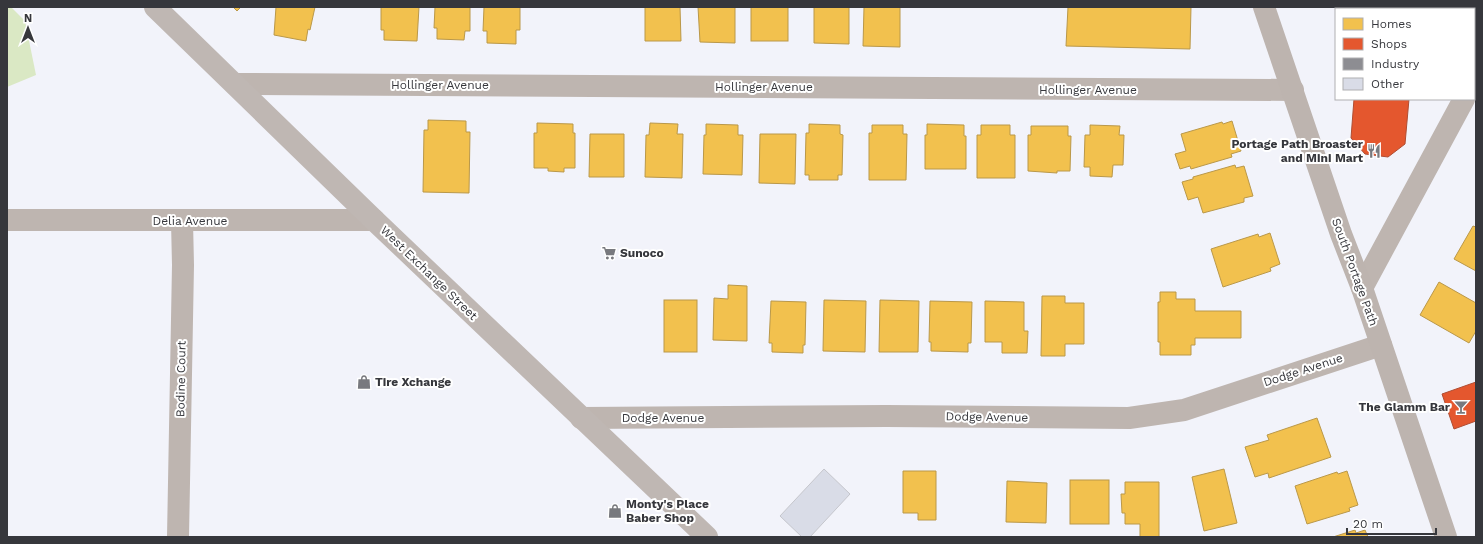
<svg xmlns="http://www.w3.org/2000/svg" width="1483" height="544" viewBox="0 0 1483 544" font-family="'Work Sans',sans-serif">
<rect width="100%" height="100%" fill="#f2f3fa"/>
<path fill="#dae8c4" d="M7,7H11L25,21L36,75L7,87Z"/>
<g fill="#f2c14e" stroke="#ba9849">
<path d="M233,7H241L237,11Z"/>
<path d="M276,7H315L310,30L308,29L306,41L274,35Z"/>
<path d="M381,7H419L417,41L384,40V30H381Z"/>
<path d="M435,7H470V31H465L464,40L437,39V28H434Z"/>
<path d="M484,7H520V30H516V44L487,43V31H483Z"/>
<path d="M645,7H680L681,41H645Z"/>
<path d="M698,7H735V43L700,42Z"/>
<rect x="751" y="7" width="37" height="34"/>
<path d="M814,7H849V44L814,43Z"/>
<path d="M864,7H900V47L863,46Z"/>
<path d="M1068,7H1191L1190,49L1066,46Z"/>
<path d="M1393,7H1448L1447,9H1392Z"/>
<path d="M428,120L466,121V132H470L469,193L423,192L424,130H428Z"/>
<path d="M1232,121L1241,151L1231,154L1232,157L1191,169L1190,166L1180,169L1175,154L1186,151L1181,134L1222,122L1223,124Z"/>
<path d="M537,123L573,124V133H575V168H564V172L548,171V168H534V133H537Z"/>
<path d="M650,123L678,124L677,134H683L682,178L645,177L646,135H649Z"/>
<path d="M706,124L738,125V135H743L742,175L703,174L704,135H706Z"/>
<path d="M809,124L840,125V134L843,135L842,175H838V180H809V175H805L806,133H809Z"/>
<path d="M927,124L964,125V136H966V169H925V135H927Z"/>
<path d="M872,125H903V134H907L906,180H869V133H872Z"/>
<path d="M981,125H1010V135H1015V178H977V135H981Z"/>
<path d="M1090,125L1120,126L1119,135H1124L1123,165H1113L1112,177L1090,176V167H1084L1085,135H1090Z"/>
<path d="M1031,126H1068V136H1071L1070,171H1057V173L1028,171V135H1031Z"/>
<path d="M590,134H624V177H589Z"/>
<path d="M760,134H796L795,184L759,183Z"/>
<path d="M1235,165L1236,168L1244,166L1253,196L1244,198V202L1203,213L1198,197L1188,200L1182,182L1193,179V177Z"/>
<path d="M1473,226L1476,227V271L1454,259Z"/>
<path d="M1270,233L1280,264L1270,268L1271,271L1223,287L1211,249L1258,234L1259,237Z"/>
<path d="M1439,282L1476,303V331L1469,343L1420,315Z"/>
<path d="M728,285L747,286V341L713,340L714,298L728,299Z"/>
<path d="M1160,292H1176V299H1195V311H1241V338H1195V345H1191V355H1160V342H1158V302H1160Z"/>
<path d="M1042,296H1065V303H1084V344H1065V356H1041Z"/>
<rect x="664" y="300" width="33" height="52"/>
<path d="M824,300L866,301L865,352L823,351Z"/>
<path d="M880,300L919,301L918,352H879Z"/>
<path d="M771,301L806,302L805,345H803V353L772,352V343H769Z"/>
<path d="M930,301L972,302L971,343H968V352L931,351V342H929Z"/>
<path d="M985,301L1024,302V331H1028L1027,353H1002V342H985Z"/>
<path d="M1317,418L1331,457L1269,478L1268,473L1255,477L1245,447L1269,440L1267,435Z"/>
<path d="M1224,469L1237,523L1204,531L1192,477Z"/>
<path d="M903,471H936V520H918V513H903Z"/>
<path d="M1347,471L1358,505L1349,508L1350,511L1307,524L1295,486L1337,472L1338,474Z"/>
<rect x="1070" y="480" width="39" height="44"/>
<path d="M1007,481L1047,483L1046,523L1006,522Z"/>
<path d="M1125,482H1159V537H1140V524H1125V513H1122L1121,494H1125Z"/>
<path d="M1355,530L1356,533L1365,530L1368,537H1333Z"/>
</g>
<g fill="#e4572e" stroke="#b04d32">
<path d="M1354,99H1409L1405,144L1388,157L1365,154L1351,138Z"/>
<path d="M1476,382V421L1454,429L1442,394Z"/>
</g>
<path fill="#8d8d92" stroke="#737378" d="M1340,7H1364L1368,9H1339Z"/>
<path fill="#d9dce7" stroke="#c5c6cc" d="M824,469L850,494L810,537H802L780,516Z"/>
<g fill="none" stroke-linecap="round" stroke-linejoin="round">
<g stroke="#beb5b0" stroke-width="22">
<path d="M1474,83L1476,80"/>
<path d="M235,84L1293,90"/>
<path d="M1362,288L1464,99"/>
<path d="M581,418L886,416L1129,418L1184,410L1381,345"/>
<path d="M178,537L183,265L182,221"/>
</g>
<path stroke="#beb5b0" stroke-width="22" d="M7,220H374"/>
<path stroke="#bdb4af" stroke-width="22" d="M1264,7L1341,234L1362,288L1446,537"/>
<path stroke="#bfb7b3" stroke-width="22" d="M155,7L374,220L707,537"/>
</g>
<defs>
<symbol id="restaurant-bare" viewBox="-9 -9 18 18"><path d="M-5-6h1v4h1v-4h1v4h1v-4h1v5L-1.5 .5V6h-2V.5L-5-1ZM5-6V6H3V1.5H1.5Q1.5-4 5-6Z" fill="#78797e" stroke="#fff" stroke-width="2.5" paint-order="stroke"/></symbol>
<symbol id="supermarket-bare" viewBox="-9 -9 18 18"><path d="M-6-5.5h2.5l.6 2H6L4.5 2H-2.5L-4.4-4H-6ZM-1.5 3.2a1.3 1.3 0 1 0 .1 0ZM3 3.2a1.3 1.3 0 1 0 .1 0Z" fill="#78797e" stroke="#fff" stroke-width="2.5" paint-order="stroke"/></symbol>
<symbol id="shop-bare" viewBox="-9 -9 18 18"><path d="M-5-2.5h2.3a2.7 3.5 0 0 1 5.4 0H5L5.5 6h-11ZM-1.5-2.5h3a1.5 2.3 0 0 0-3 0Z" fill="#78797e" stroke="#fff" stroke-width="2.5" paint-order="stroke"/></symbol>
<symbol id="bar-bare" viewBox="-9 -9 18 18"><path d="M-6-5H6L.8 .8V4.5H3.5V6h-7V4.5H-.8V.8Z" fill="#78797e" stroke="#fff" stroke-width="2.5" paint-order="stroke"/></symbol>
</defs>
<g fill-rule="evenodd">
<use href="#restaurant-bare" x="1364" y="141" width="20" height="20"/>
<use href="#supermarket-bare" x="599" y="243" width="20" height="20"/>
<use href="#shop-bare" x="354" y="372" width="20" height="20"/>
<use href="#bar-bare" x="1451" y="397" width="20" height="20"/>
<use href="#shop-bare" x="605" y="501" width="20" height="20"/>
</g>
<g text-anchor="middle" dominant-baseline="central" stroke-width="4" stroke-linejoin="round" paint-order="stroke">
<g font-size="12" fill="#36373c" stroke="#fff">
<text x="440" y="85">Hollinger Avenue</text>
<text x="764" y="87">Hollinger Avenue</text>
<text x="1088" y="90">Hollinger Avenue</text>
<text x="190" y="221">Delia Avenue</text>
<text transform="translate(1355 272) rotate(70)">South Portage Path</text>
<text transform="translate(429 273) rotate(44)">West Exchange Street</text>
<text transform="translate(1303 370) rotate(-18)">Dodge Avenue</text>
<text transform="translate(181 379) rotate(-89)">Bodine Court</text>
<text transform="translate(987 417) rotate(1)">Dodge Avenue</text>
<text x="663" y="418">Dodge Avenue</text>
</g>
<g font-size="12" font-weight="bold" fill="#36373c" stroke="#fff" text-anchor="start">
<text x="1363" y="144" text-anchor="end">Portage Path Broaster<tspan x="1363" dy="14">and Mini Mart</tspan></text>
<text x="620" y="253">Sunoco</text>
<text x="375" y="382">Tire Xchange</text>
<text x="1450" y="407" text-anchor="end">The Glamm Bar</text>
<text x="626" y="504">Monty's Place<tspan x="626" dy="14">Baber Shop</tspan></text>
</g>
</g>
<rect width="1483" height="544" fill="none" stroke="#36373c" stroke-width="16"/>
<rect x="1335" y="8" width="140" height="92" fill="#ffffff" stroke="#afafb1"/>
<rect x="1343" y="18" width="20" height="12" fill="#f2c14e" stroke="#afafb1"/>
<text x="1371" y="28" font-size="12" fill="#36373c">Homes</text>
<rect x="1343" y="38" width="20" height="12" fill="#e4572e" stroke="#afafb1"/>
<text x="1371" y="48" font-size="12" fill="#36373c">Shops</text>
<rect x="1343" y="58" width="20" height="12" fill="#8d8d92" stroke="#afafb1"/>
<text x="1371" y="68" font-size="12" fill="#36373c">Industry</text>
<rect x="1343" y="78" width="20" height="12" fill="#d9dce7" stroke="#afafb1"/>
<text x="1371" y="88" font-size="12" fill="#36373c">Other</text>
<g transform="translate(28 28)" stroke="#ffffff" stroke-width="3" paint-order="stroke">
<path d="M0-3L7 15L0 10L-7 15Z" fill="#36373c"/>
<text y="-6" font-size="11" font-weight="bold" text-anchor="middle" fill="#36373c">N</text>
</g>
<path d="M1347 528v6h89v-6" fill="none" stroke="#36373c" stroke-width="2"/>
<text x="1353" y="528" font-size="12" fill="#36373c" stroke="#ffffff" stroke-width="3" paint-order="stroke">20 m</text>
</svg>
